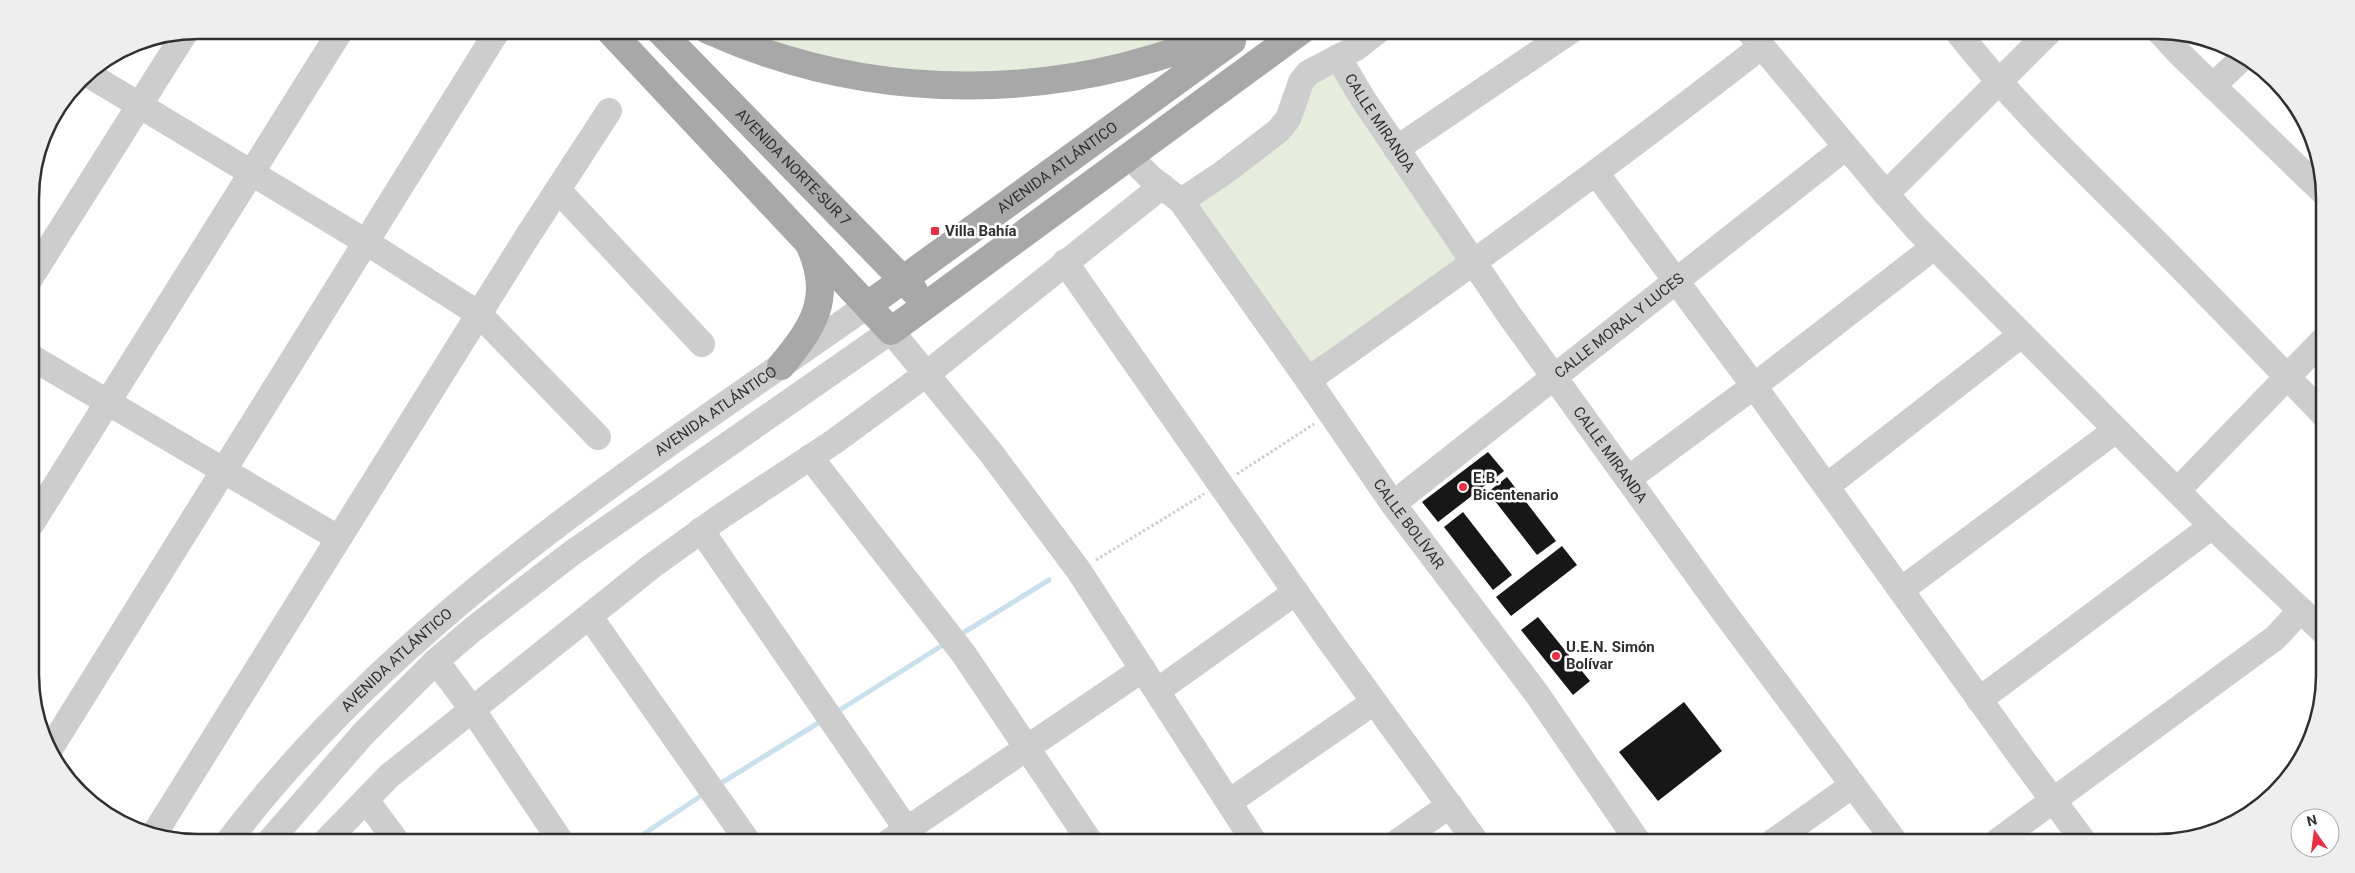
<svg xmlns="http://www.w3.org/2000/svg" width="2355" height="873" viewBox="0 0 2355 873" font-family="Roboto,sans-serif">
<rect width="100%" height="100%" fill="#fff"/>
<g fill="#e7eddd">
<path d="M708,30H1230L1200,43L964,87Z"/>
<path d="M1338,57L1474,263L1308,380L1181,201L1295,104Z"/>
</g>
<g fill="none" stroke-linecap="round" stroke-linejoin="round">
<g stroke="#c9e1ed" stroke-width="5">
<path d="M958,636L1049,580"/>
<path d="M835,713L946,643"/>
<path d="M718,785L823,720"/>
<path d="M630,843L704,794"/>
</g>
</g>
<g fill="#171717">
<path d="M1488,452L1504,471L1438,522L1422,502Z"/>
<path d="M1507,477L1556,541L1537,555L1488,492Z"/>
<path d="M1463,512L1512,575L1493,590L1444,527Z"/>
<path d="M1562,546L1577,565L1511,616L1496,597Z"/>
<path d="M1538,617L1590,681L1573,695L1521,630Z"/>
<path d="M1684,702L1722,751L1658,801L1619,752Z"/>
</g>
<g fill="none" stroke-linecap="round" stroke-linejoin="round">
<g stroke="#cdcdcd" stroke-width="3" stroke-dasharray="2.5 2.5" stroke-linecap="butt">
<path d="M1237,474L1314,424"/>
<path d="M1096,560L1204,494"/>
</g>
<g stroke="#cdcdcd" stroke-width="26">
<path d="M1748,30L1886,194L1916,228L2212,526L2325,633"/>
<path d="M1956,30C2014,104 2079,165 2145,231C2205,291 2265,354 2324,415"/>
<path d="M2158,30L2180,54L2324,193"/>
<path id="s1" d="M1338,57L1363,99L1510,316L1721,608L1896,843"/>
<path d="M86,73L366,242L479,314L598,437"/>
<path d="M2213,86L2241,59"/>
<path d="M1396,149L1572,30"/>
<path id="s2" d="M1129,156L1151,178L1181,201L1308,380L1393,504L1537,694L1639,843"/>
<path d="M1596,173L1754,386L2023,760L2085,843"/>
<path d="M558,190L702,344"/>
<path d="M1886,194L2051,30"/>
<path d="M1181,201L1223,173L1278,131L1288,119L1301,82L1308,73L1356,48L1379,30"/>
<path d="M1065,262L1330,641L1477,843"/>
<path d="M31,277L185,33"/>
<path d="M31,357L338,538"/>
<path d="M1308,380C1462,272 1613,162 1762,46"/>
<path d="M810,457L963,653L1091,843"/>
<path d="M1628,479L1754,386L1934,247"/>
<path d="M1827,486L2021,335"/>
<path d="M2177,491L2324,339"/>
<path id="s3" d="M1393,504L1846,147"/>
<path d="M32,523L341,30"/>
<path d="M701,530L916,843"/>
<path d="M1901,590L2116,430"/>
<path d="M590,617L749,843"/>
<path d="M436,661L472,709L562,843"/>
<path d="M1157,691L1296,592"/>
<path d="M1979,700L2212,526"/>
<path d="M52,746L498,30"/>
<path d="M366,800L398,843"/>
<path d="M1229,802L1374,702"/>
<path d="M153,836L527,237L609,111"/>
<path id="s4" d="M227,843C398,617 639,466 868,305"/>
<path d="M268,843L363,734L436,661L472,630L572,553L891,331L991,453L1079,571L1255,843"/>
<path d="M324,843L389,776L652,566L720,517L835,441L933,369L1162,186"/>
<path d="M887,843L1143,669"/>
<path d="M1396,843L1450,805"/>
<path d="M1771,843L1853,785"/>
<path d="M1995,843L2275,638L2301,610"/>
</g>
<g stroke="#a8a8a8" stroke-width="28">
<path d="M609,30L891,331L1302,30"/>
<path id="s5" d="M659,30L914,291"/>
<path d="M708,30C874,105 1065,103 1230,30"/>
<path id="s6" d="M868,305L1232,41"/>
<path d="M781,366C814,326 833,298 810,246"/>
</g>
</g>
<g fill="#ec2d44" stroke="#fff" stroke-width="2">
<rect x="930" y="226" width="10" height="10" rx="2.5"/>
<circle cx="1463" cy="487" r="5"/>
<circle cx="1556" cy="656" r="5"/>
</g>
<g text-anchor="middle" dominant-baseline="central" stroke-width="5" stroke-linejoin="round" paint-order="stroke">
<g font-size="15" fill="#303030" stroke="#fff">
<text stroke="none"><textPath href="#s1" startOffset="78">CALLE MIRANDA</textPath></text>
<text stroke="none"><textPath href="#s5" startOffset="192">AVENIDA NORTE-SUR 7</textPath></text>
<text stroke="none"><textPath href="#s6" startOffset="234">AVENIDA ATLÁNTICO</textPath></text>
<text stroke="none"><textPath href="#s3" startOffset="288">CALLE MORAL Y LUCES</textPath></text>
<text stroke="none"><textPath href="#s4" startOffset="655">AVENIDA ATLÁNTICO</textPath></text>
<text stroke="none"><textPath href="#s1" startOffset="482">CALLE MIRANDA</textPath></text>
<text stroke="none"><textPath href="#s2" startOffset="464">CALLE BOLÍVAR</textPath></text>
<text stroke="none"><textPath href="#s4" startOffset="250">AVENIDA ATLÁNTICO</textPath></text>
</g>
<g font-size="15" font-weight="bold" fill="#303030" stroke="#fff" text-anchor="start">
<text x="945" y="231">Villa Bahía</text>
<text x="1473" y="478">E.B.<tspan x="1473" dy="17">Bicentenario</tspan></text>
<text x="1566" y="647">U.E.N. Simón<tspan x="1566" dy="17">Bolívar</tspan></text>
</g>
</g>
<path d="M0 0H2355V873H0ZM198 39H2157A159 159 0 0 1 2316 198V675A159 159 0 0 1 2157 834H198A159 159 0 0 1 39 675V198A159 159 0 0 1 198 39Z" fill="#eee" fill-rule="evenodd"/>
<path fill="none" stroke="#303030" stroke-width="2.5" d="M198 39H2157A159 159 0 0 1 2316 198V675A159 159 0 0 1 2157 834H198A159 159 0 0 1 39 675V198A159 159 0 0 1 198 39Z"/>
<g transform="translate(2315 833) rotate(346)"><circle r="24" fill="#ffffff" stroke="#acacac"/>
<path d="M0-4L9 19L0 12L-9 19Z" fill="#ec2d44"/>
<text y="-8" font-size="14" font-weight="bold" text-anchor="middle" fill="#303030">N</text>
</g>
</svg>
